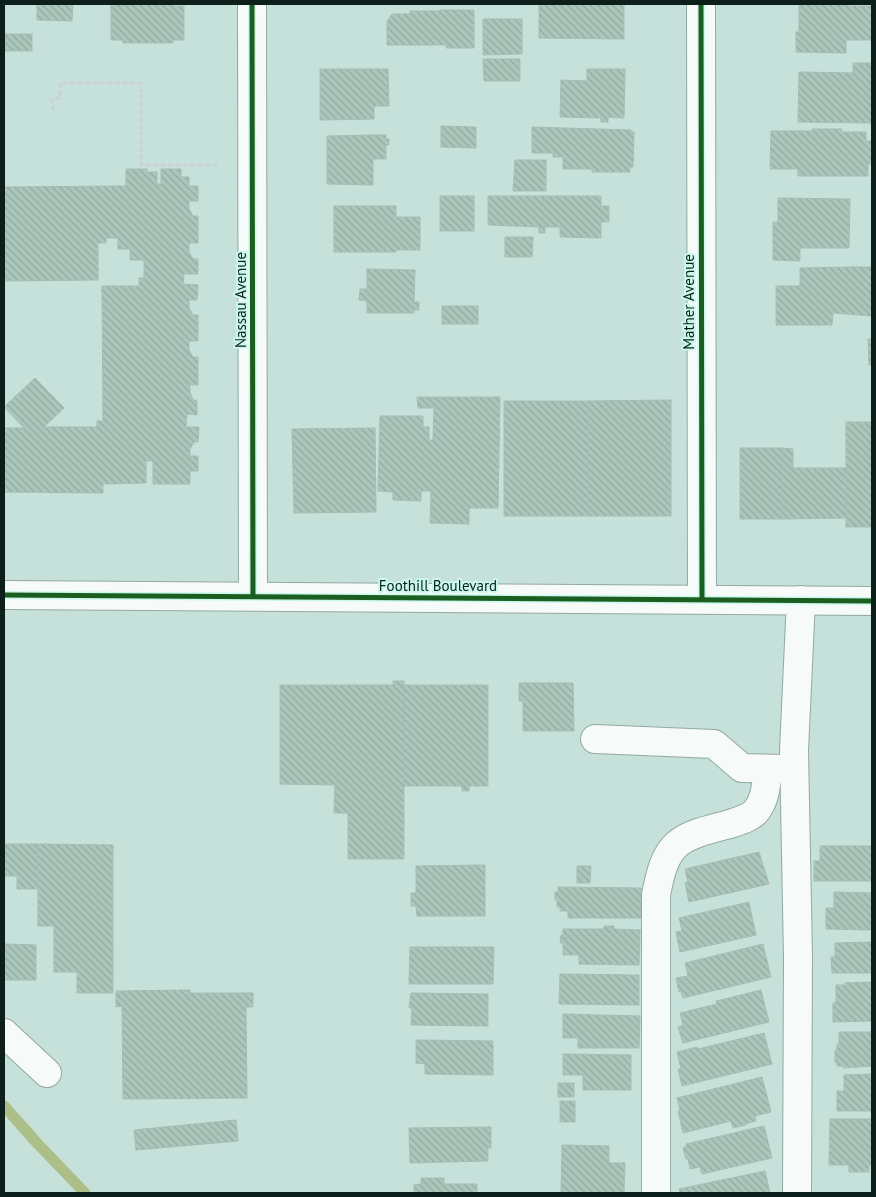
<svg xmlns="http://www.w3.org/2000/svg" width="876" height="1197" viewBox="0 0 876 1197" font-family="'PT Sans',sans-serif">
<defs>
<pattern id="building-back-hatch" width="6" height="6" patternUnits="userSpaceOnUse" patternTransform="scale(1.25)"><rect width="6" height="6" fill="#abc6bb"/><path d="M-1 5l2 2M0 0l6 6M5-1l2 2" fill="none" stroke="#92aaa0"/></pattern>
</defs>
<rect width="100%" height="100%" fill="#c6e0da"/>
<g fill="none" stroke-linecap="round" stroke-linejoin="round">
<path stroke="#adbf89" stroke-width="11" d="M4,1106L37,1143L85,1193"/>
</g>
<g fill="url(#building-back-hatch)" stroke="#a9bbb5">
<path d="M37,4H73L72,21L37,20Z"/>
<path d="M111,4H173V6H184V40H173V43H123V40H111Z"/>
<path d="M539,4H624V39L539,38Z"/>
<path d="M799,4H848V6H872V40H846V53L796,52V32H799Z"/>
<path d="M440,10H474V48H446V45H387V22L392,14H410V11H440Z"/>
<path d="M483,19H522V54L483,55Z"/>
<rect x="4" y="34" width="28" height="17"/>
<path d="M483,59H520V81H484Z"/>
<path d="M853,63H872V123L798,122L799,72L853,73Z"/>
<path d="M320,69H388L389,106H374V119L320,120Z"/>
<path d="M587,69H625L624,118L608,117V122H601V118L560,117L561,80L587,81Z"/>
<path d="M441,126L476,127V148L441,147Z"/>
<path d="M532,127L631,130V132H634L633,167H630V172H592V169H563V157H553V153H532Z"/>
<path d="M812,129H842V132H866V141H872V164H868V176H798V169H770L771,131H812Z"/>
<path d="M373,135H386V139H389V145H386V159H373V185L327,184V136Z"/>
<path d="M515,160H546V191H513Z"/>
<path d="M126,169H147V172H157V184H161V169H181V177H189V186H198V201H189V209L193,216H198V243H189V252L193,259H198V274H184L183,284L198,285L197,300H189V308L193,315H198V341H189V350L193,357H198V385H190V392L193,400H197V415L187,414L186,427H199L198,442H194L190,449V456H198V471H190V484H153V461H146V483L103,484V493L4,492V428H24L4,407L35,378L64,408L44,427H97V421H103L102,286H139V278H144V260H130V249H118V238H106V243H98V280L4,281V187L126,186Z"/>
<rect x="440" y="196" width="34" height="35"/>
<path d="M488,196H601V206H609V222H601V238L560,237V227H545V233H539V227L488,225Z"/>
<path d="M778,198L850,199L849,248H800V261L773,260V222H778Z"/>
<path d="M334,206H396V217H420V250H396V252H334Z"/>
<path d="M505,237H533L532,257H505Z"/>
<path d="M850,267H872V316L833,313L832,325H776V286H800V268Z"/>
<path d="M367,269L415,270L414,302H419V310H414V313H367V301L359,300L360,289H367Z"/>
<rect x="442" y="306" width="36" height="18"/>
<path d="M868,339H872V365H869Z"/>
<path d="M417,397H500L498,508H469V524L430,523L431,491H421V501L393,500V492L378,491L380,416H423V427H429V440H433L434,408H418Z"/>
<path d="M671,400V516H588V401Z"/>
<rect x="504" y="401" width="84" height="115"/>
<rect x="846" y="422" width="26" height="105"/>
<path d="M375,428L376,512L294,513L292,429Z"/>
<rect x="740" y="448" width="42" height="71"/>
<path d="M782,448L793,449V468H846V518L782,519Z"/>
<path d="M393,681H404V859H348V813H334L335,785L280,784V685H393Z"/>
<path d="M519,683H573L574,731H523V701H519Z"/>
<path d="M404,685H488V786H469V791H462V786H404Z"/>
<path d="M4,844H38V889H17V876H4Z"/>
<path d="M38,844L113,845V993H77V972H54V926H38Z"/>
<path d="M820,846H872V881H814V861H820Z"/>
<path d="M759,852L769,884L689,902L685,883L688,882L685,869Z"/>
<path d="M485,865V916H417L416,906H411V893H416V866Z"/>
<path d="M577,866H591L590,883H577Z"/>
<path d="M558,887L641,888V891L643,892V903H641V918H568V911H560V907H557V900H555V892H558Z"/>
<path d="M834,892L872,893V930L826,929V908H834Z"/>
<path d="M749,902L756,935L680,952L676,932L682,931L679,918Z"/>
<path d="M604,926H614V929L640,930L639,965L579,964V955H563V943H560L561,935H563V929H604Z"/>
<path d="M872,942V973H832L831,957H835V943Z"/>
<path d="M4,944L36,945V980H4Z"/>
<path d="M763,944L771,977L683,998L681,992H679L676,978L688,976L685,963Z"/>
<path d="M410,947H494L493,984H409Z"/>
<path d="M560,974L639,975V1005L559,1004Z"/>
<path d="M872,982V1021L833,1022V1003H836V985H845V983Z"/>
<path d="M190,990V993H253V1007H246L247,1098L123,1099L122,1006L116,1007V991Z"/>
<path d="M761,990L769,1022L683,1043L678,1027L683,1025L680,1013L717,1004L716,1001Z"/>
<path d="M411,993L488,994V1026L411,1025L412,1008H409Z"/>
<path d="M563,1014L640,1016L639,1048H578V1038H563Z"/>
<path d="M839,1032H872V1066L843,1068V1066H837V1062H835V1050H837V1044H839Z"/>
<path d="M764,1033L772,1064L682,1086L678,1069H681L677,1052L697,1047L698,1049Z"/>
<path d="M416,1040L493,1041V1075L425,1074V1064L416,1063Z"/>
<path d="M563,1054L631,1055V1090H583V1075H563Z"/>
<path d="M872,1074V1113L871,1111H837V1091H844V1075Z"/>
<path d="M762,1077L771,1112L755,1116L756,1121L745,1124L746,1125L733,1128L731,1121L683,1133L678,1111L680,1110L677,1098Z"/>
<rect x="558" y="1083" width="16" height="14"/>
<rect x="560" y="1101" width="15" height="21"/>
<path d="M830,1119H872V1165H869V1172H849V1165H829Z"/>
<path d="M236,1120L238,1141L136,1150L134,1130Z"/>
<path d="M764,1126L772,1158L702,1174L700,1167L690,1169L688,1159H686L683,1148L687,1146L686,1144Z"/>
<path d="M491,1127V1148H488V1161L410,1163L409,1128Z"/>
<path d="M562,1145L609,1146V1163H625L624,1193H561Z"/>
<path d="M765,1171L770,1193H680L679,1189Z"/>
<path d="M421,1178H444V1184H477V1193H414V1185L421,1184Z"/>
</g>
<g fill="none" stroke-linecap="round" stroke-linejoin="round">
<defs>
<g id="minor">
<path d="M252,4L253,596"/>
<path d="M701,4L702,599"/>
<path d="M595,739L714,744L742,768L785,769"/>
<path d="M4,1033L47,1073"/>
<path d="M656,1193V895C666,840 679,837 730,824C739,821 751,818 757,810C766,798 766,783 768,769"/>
<path d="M797,1193L798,957L794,750L801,600"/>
</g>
<path id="major" d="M4,595L872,601"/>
</defs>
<use href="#minor" stroke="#94a8a4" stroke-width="30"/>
<use href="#major" stroke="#94a8a4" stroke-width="30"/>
<path stroke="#cbd2d1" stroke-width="3" stroke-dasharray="5 2.5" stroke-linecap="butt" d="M53,111L52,99L60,98V83H141V165H219"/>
<use href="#minor" stroke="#f6faf9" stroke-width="28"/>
<use href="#major" stroke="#f6faf9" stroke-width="28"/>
<defs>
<g id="cycleway">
<path d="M252,4L253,596"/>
<path d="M701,4L702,599"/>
<path d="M4,595L872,601"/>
</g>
</defs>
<use href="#cycleway" stroke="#c9f8ec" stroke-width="8"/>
<use href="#cycleway" stroke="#1b5e20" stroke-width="5"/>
</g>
<g text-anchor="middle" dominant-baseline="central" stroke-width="4" stroke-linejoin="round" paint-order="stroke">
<g font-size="15" fill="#0d1f1b" stroke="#c9f8ec">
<text transform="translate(240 300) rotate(-90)">Nassau Avenue</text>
<text transform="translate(688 302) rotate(-90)">Mather Avenue</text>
<text x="438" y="585">Foothill Boulevard</text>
</g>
</g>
<rect width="876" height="1197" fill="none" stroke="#0d1f1b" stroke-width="10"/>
</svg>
